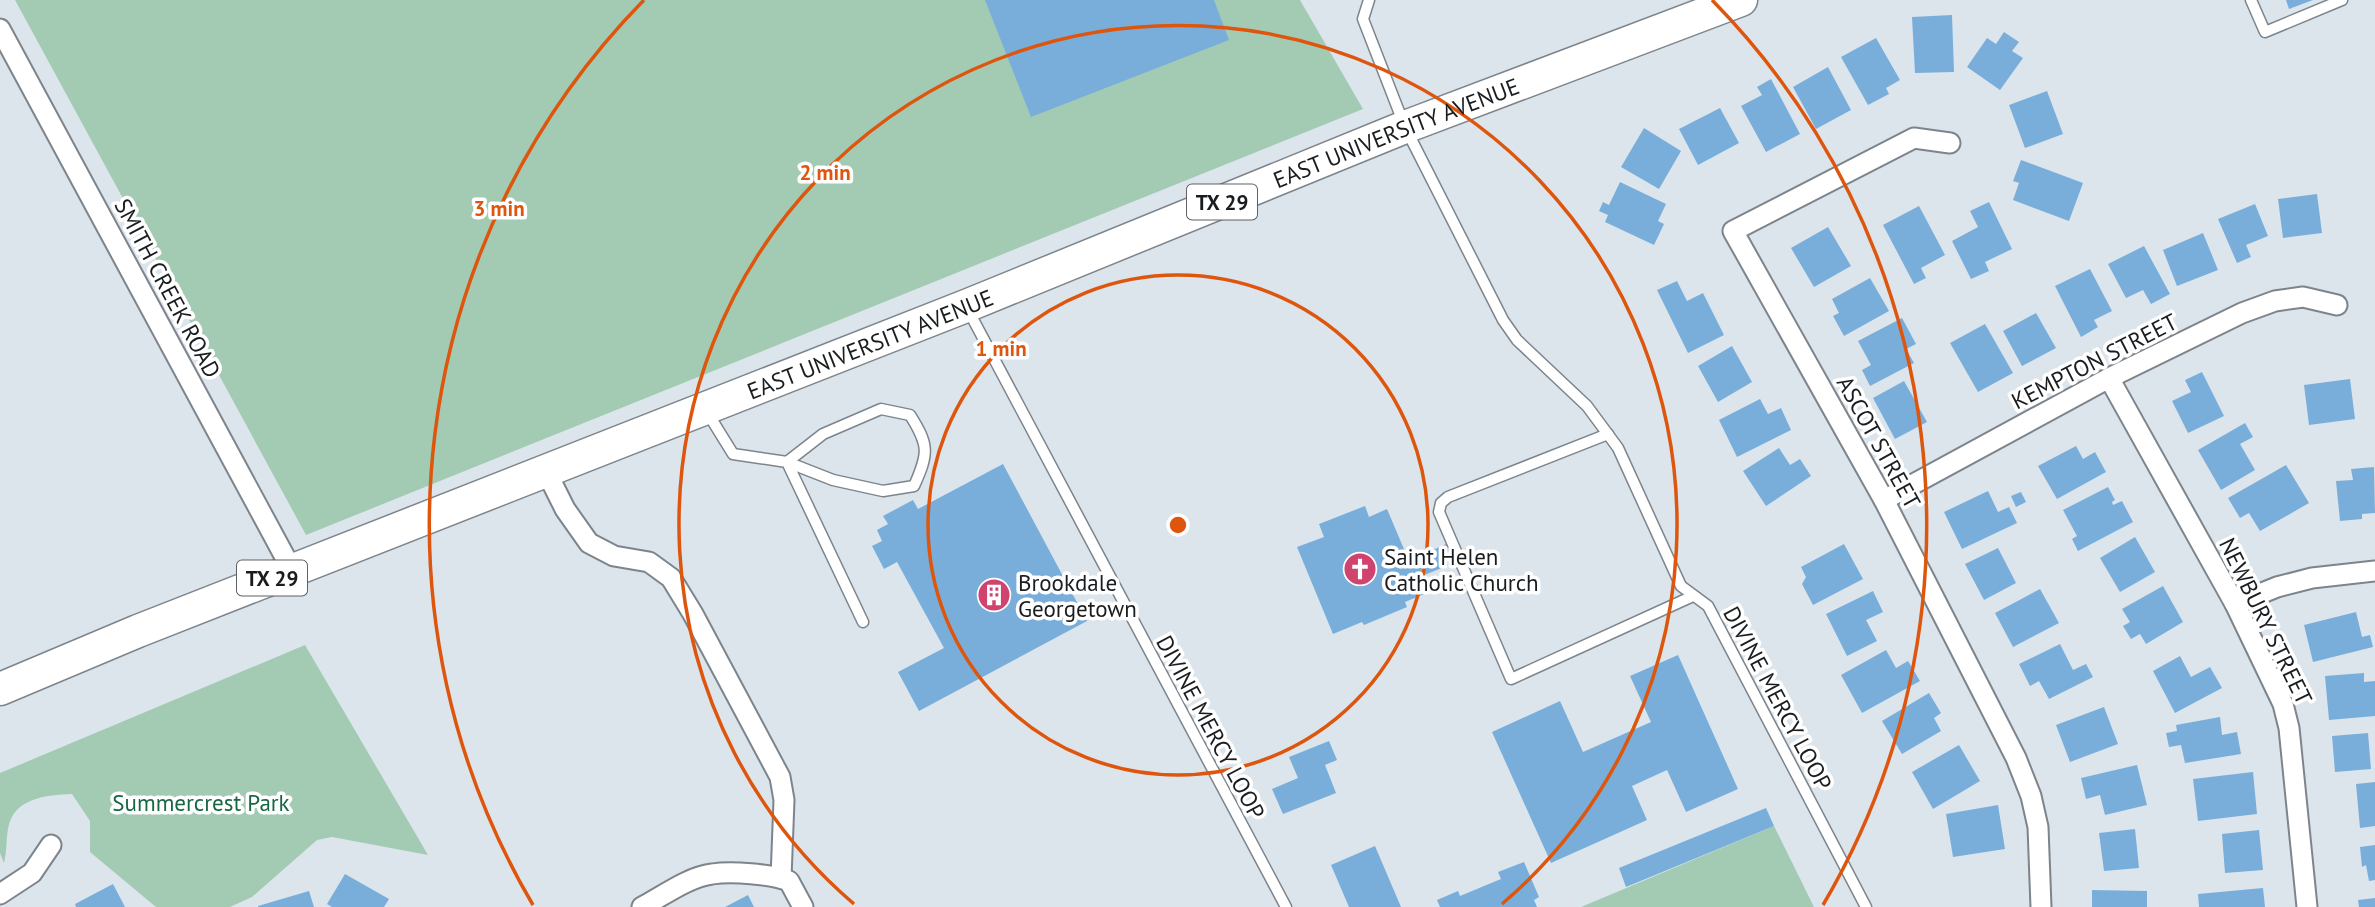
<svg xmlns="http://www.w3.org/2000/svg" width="2375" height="907" viewBox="0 0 2375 907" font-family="'PT Sans',sans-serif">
<rect width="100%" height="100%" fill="#dce5ec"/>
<g fill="#a3cbb4">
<path d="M15,0H1300L1363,109L306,535Z"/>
<path d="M305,645L428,855L332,837L317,840L252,897L230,907H156L90,852V821L72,794C46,795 13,798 8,829C6,840 7,851 4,863L0,853V773Z"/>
<path d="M1774,826L1814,907H1581Z"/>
</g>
<g fill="#79aedb">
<path d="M985,0H1214L1229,40L1031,117Z"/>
<path d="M2286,0H2313L2289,9Z"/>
<path d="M1952,15L1954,72L1915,73L1912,17Z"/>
<path d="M2004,32L2019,42L2012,51L2023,58L2000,90L1967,67L1987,38L1996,44Z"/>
<path d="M1876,38L1900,80L1886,88L1889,94L1868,105L1841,57Z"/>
<path d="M1828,67L1851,110L1816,129L1793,87Z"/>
<path d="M1771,79L1800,134L1766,152L1741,106L1762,95L1757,87Z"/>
<path d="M2047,91L2063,134L2025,148L2009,105Z"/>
<path d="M1720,108L1739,143L1698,165L1679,129Z"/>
<path d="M1644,128L1681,151L1659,189L1621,167Z"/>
<path d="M2021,160L2083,183L2069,221L2013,200L2019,183L2013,181Z"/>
<path d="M1620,182L1666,204L1658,221L1664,224L1654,245L1605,222L1608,215L1599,211L1603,202L1609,205Z"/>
<path d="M2317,194L2322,233L2283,238L2278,199Z"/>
<path d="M1989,202L2012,249L1985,262L1989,271L1971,279L1952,241L1978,227L1970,211Z"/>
<path d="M2255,204L2268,236L2246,245L2251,257L2237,263L2218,219Z"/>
<path d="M1919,206L1945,255L1921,268L1926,278L1914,284L1883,225Z"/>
<path d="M1828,227L1851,266L1814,287L1791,248Z"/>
<path d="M2203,233L2218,270L2177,286L2163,250Z"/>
<path d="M2144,246L2170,294L2151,304L2143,290L2126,298L2108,264Z"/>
<path d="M2090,269L2112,311L2094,320L2098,327L2081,337L2055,286Z"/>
<path d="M1870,278L1889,311L1844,336L1833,316L1839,313L1832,299Z"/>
<path d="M1677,281L1687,301L1703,293L1724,335L1688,353L1657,290Z"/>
<path d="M2036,313L2056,348L2022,366L2003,331Z"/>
<path d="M1902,318L1916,344L1906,349L1914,363L1870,386L1862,370L1871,365L1858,341Z"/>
<path d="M1985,324L2013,373L1978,392L1950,343Z"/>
<path d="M1732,346L1752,382L1718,402L1698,366Z"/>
<path d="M2202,372L2224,416L2188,433L2172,401L2191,392L2185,380Z"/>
<path d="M2350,379L2355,419L2309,425L2304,385Z"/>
<path d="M1904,381L1927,422L1895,439L1873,398Z"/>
<path d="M1760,399L1768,414L1781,408L1791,430L1737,457L1719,420Z"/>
<path d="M2245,423L2253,437L2240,444L2255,470L2221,490L2198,450Z"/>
<path d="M2076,446L2083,459L2095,452L2106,472L2057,499L2038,466Z"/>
<path d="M1779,448L1790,465L1800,459L1811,476L1766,506L1743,471Z"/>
<path d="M1003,464L1087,621L919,711L898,672L944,648L897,562L884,569L872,546L882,541L877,530L888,524L883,516L913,500L918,509Z"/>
<path d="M2286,465L2309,503L2260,531L2249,513L2240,518L2228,498Z"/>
<path d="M2374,467L2375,513L2362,514V519L2340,521L2336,481L2353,480L2351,469Z"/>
<path d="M2108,487L2115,500L2112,502L2113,505L2122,501L2133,522L2078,551L2072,539L2077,536L2063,510Z"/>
<path d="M1988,491L1998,512L2009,507L2017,523L1962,549L1944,512Z"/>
<path d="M2021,492L2026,502L2016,507L2011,496Z"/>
<path d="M1365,506L1369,517L1387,509L1409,561L1446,544L1454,563L1417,578L1424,594L1405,602L1407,607L1364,625L1362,622L1333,634L1297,547L1324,537L1319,524Z"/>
<path d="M2135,537L2155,572L2120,592L2100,558Z"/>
<path d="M1844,544L1863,579L1813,605L1802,584L1806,577L1801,567Z"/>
<path d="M1998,548L2016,583L1984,600L1965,564Z"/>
<path d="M2163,586L2183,622L2146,644L2140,634L2131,639L2123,626L2130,622L2122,609Z"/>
<path d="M2040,589L2059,623L2013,647L1995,613Z"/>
<path d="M1873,591L1883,612L1866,620L1877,641L1847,656L1826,614Z"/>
<path d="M2356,612L2362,637L2370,635L2373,647L2313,662L2304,625Z"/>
<path d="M2060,644L2073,670L2086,664L2093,677L2049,699L2039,681L2030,686L2019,664Z"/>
<path d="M1886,650L1896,668L1908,661L1920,681L1862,713L1841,675Z"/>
<path d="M1678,655L1738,789L1686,812L1667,770L1632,786L1647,820L1551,863L1492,732L1560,701L1583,752L1651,722L1630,676Z"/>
<path d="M2180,656L2191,677L2210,667L2222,688L2175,713L2153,671Z"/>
<path d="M2364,673V682L2375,681V716L2329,720L2325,676Z"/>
<path d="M1929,693L1941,713L1934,718L1941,731L1902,754L1882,721Z"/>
<path d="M2104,707L2118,744L2070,762L2056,725Z"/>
<path d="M2220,717L2222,735L2237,732L2241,754L2185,763L2181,745L2169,747L2166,733L2177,731L2176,725Z"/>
<path d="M2368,733L2371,769L2335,772L2332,736Z"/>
<path d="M1329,741L1337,760L1325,765L1336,793L1283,814L1272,789L1298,778L1289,757Z"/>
<path d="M1959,745L1980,781L1933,809L1912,772Z"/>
<path d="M2137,765L2147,805L2105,815L2100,795L2086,799L2081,778Z"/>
<path d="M2253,772L2257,814L2198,821L2193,779Z"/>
<path d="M2375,782V826L2360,828L2356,784Z"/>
<path d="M1998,805L2005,849L1953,857L1946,814Z"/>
<path d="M1766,808L1774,826L1626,887L1619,868Z"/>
<path d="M2135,829L2139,868L2104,871L2099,833Z"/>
<path d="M2259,830L2263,870L2225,873L2222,834Z"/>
<path d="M2375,845V880L2369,881L2366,865L2362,867L2360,847Z"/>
<path d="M1375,846L1401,907H1349L1331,865Z"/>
<path d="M1524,862L1539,897L1534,900L1537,907H1440L1437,900L1458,891L1460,896L1501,879L1498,872Z"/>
<path d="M345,874L389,899L384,907H332L327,904Z"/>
<path d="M113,884L125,907H76L75,904Z"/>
<path d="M2263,888L2265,907H2199L2198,894Z"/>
<path d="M2092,890L2147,891V907H2092Z"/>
<path d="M309,891L314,907H258V906Z"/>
<path d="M748,895L754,907H725Z"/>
<path d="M2375,898V907H2359L2358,900Z"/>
</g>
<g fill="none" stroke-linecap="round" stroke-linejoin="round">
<defs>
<g id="service">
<path d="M1369,0L1363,19L1405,127L1503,320L1517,340L1587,406L1618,448L1681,586L1708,606L1866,907"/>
<path d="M2251,0L2265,32L2342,0"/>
<path d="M967,308L1286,907"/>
<path d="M881,409L910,415C929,445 929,453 914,486L883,491L833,480L787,462L823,434Z"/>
<path d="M707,412L733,454L787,462L863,622"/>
<path d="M1608,434L1448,497L1441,503L1439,512L1511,679L1693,596"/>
</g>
<g id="minor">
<path d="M0,29L292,570"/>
<path d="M1950,143L1914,138L1733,231L1884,500L2016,758L2031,796L2038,827L2041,907"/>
<path d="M2109,378L2235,604L2283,704L2289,728L2307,907"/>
<path d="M546,471L565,509L589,543L614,556L649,562L671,578L693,614L780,777L784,800L781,878"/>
<path d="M1884,500L2109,378L2242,313L2275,301L2303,297L2337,305"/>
<path d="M2235,604L2277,587L2312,578L2375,571"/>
<path d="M0,894L32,873L51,845"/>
<path d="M642,907C663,896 688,877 712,874C732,871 770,874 789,881L803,907"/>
</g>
<g id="primary">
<path id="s1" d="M0,689L138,631L966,306L1405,127L1741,0"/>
</g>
</defs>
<use href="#service" stroke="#7d848b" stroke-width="13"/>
<use href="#minor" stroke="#7d848b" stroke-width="23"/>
<use href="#primary" stroke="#7d848b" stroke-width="35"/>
<use href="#service" stroke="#fff" stroke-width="10"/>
<use href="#minor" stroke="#fff" stroke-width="19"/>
<use href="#primary" stroke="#fff" stroke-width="32"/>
</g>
<g fill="none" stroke="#de560d" stroke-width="3.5">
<circle cx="1178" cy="525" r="250"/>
<path d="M854 904A499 499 0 1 1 1502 904"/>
<path d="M533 905A749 749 0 0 1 644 0M1712 0A749 749 0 0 1 1823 905"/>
</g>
<defs>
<symbol id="church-disc" viewBox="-11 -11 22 22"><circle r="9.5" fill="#d1436f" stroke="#fff"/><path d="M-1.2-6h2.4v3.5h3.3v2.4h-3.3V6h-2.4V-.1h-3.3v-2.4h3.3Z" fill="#fff"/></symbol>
<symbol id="building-disc" viewBox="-11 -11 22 22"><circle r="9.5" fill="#d1436f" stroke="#fff"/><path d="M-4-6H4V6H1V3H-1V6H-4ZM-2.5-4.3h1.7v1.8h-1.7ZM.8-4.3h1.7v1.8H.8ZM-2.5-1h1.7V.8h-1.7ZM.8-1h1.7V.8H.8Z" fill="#fff"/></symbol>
</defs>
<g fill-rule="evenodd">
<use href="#church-disc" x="1341" y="550" width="38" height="38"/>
<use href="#building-disc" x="975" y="576" width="38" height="38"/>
</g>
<g text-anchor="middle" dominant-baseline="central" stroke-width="7" stroke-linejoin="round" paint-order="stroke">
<g fill="#fff" stroke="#5f6162" stroke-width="2">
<rect x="1187" y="184.5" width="70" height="35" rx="5"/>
<rect x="237" y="560.5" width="70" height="35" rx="5"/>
</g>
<g font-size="21" font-weight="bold" fill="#1a1d1f">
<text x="1222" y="202">TX 29</text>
<text x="272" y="578">TX 29</text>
</g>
<g font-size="23" fill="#1a1d1f" stroke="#fff">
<text stroke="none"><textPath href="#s1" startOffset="1503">EAST UNIVERSITY AVENUE</textPath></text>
<text transform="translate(168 288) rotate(62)">SMITH CREEK ROAD</text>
<text stroke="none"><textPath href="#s1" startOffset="936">EAST UNIVERSITY AVENUE</textPath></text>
<text transform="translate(2094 361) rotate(-27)">KEMPTON STREET</text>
<text transform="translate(1879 442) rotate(61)">ASCOT STREET</text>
<text transform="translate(2266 621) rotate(64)">NEWBURY STREET</text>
<text transform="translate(1778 698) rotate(62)">DIVINE MERCY LOOP</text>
<text transform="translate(1211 727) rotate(62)">DIVINE MERCY LOOP</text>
</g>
<g font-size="23" fill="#1a1d1f" stroke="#fff" text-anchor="start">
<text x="1384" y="556">Saint Helen<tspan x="1384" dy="26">Catholic Church</tspan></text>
<text x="1018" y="582">Brookdale<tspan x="1018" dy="26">Georgetown</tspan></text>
</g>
<g font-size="23" fill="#176745" stroke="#fff">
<text x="201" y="802">Summercrest Park</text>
</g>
</g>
<circle cx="1178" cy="525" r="10" fill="#de560d" stroke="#fff" stroke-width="3.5"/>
<g font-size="21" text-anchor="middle" font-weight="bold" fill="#de560d" stroke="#fff" stroke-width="7" stroke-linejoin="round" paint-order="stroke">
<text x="825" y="180">2 min</text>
<text x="499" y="216">3 min</text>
<text x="1001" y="356">1 min</text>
</g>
</svg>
